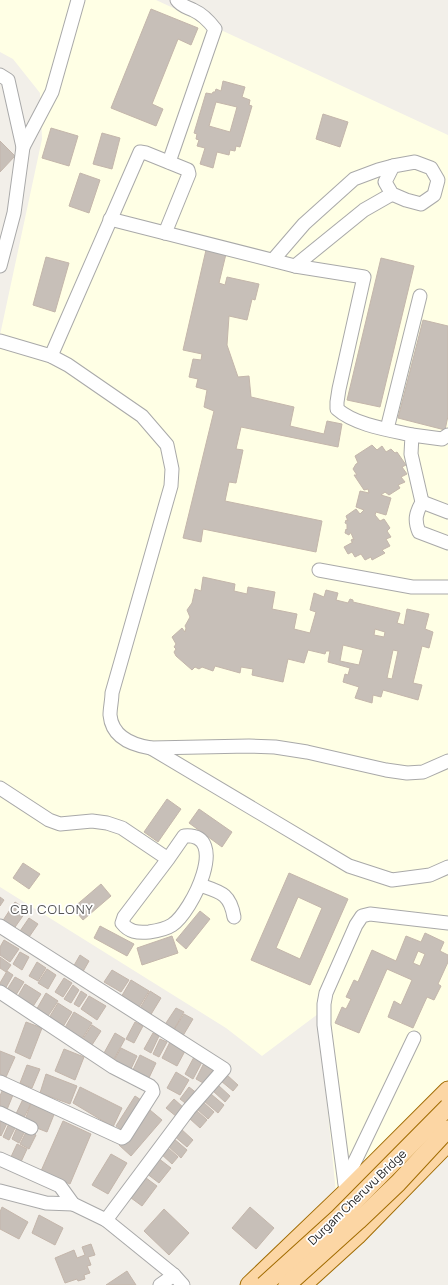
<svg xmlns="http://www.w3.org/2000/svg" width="448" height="1285" viewBox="0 0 448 1285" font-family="Manrope,sans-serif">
<rect width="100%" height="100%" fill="#f2efe9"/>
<path fill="#ffffe5" d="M0,0H156L448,135V1086L337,1203L318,1014L262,1056L226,1028L0,887V335L42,139L40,93L13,59L0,52Z"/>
<g fill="#c7bfb8" stroke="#c4b6ab" fill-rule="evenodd">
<path d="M151,9L198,28L191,45L178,39L152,104L163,109L156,126L111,108Z"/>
<path d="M223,81L245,87L242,97L250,100L249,105L252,106L240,147L236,146L235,151L230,150L229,155L217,152L213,168L200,164L205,148L197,146L199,140L196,139L197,134L194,133L206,93L212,94L213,92H215L216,89L221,91ZM216,102L237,107L230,132L209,126Z"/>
<path d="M323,114L348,122L340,147L316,139Z"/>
<path d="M51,128L78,136L69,166L42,158Z"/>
<path d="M102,133L120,138L112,169L93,164Z"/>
<path d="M0,141L15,156L0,172Z"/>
<path d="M80,173L100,180L89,213L69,206Z"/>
<path d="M206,250L226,254L219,283L225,285L227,277L259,284L255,300L252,299L247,320L229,316L227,345L238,377L249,376L251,397L294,407L290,426L324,434L327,421L342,424L338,447L241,427L236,449L243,450L236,483L229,482L225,501L322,521L316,552L203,529L201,542L183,538L214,411L204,407L207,390L196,387L198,379L189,377L193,359L201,360L202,354L183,350Z"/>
<path d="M46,257L69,263L55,312L33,305Z"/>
<path d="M381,258L414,266L380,407L347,400Z"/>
<path d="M423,320L448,326V416L445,430L398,418Z"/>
<path d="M372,445L377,450L382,446L386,452L391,449L395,453L397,452L406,465L402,467L407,474L401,477L405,482L398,485L400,488L389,495L385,492L381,495L391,498L386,515L376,512L375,515L380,521L384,519L390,528L387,531L391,537L386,539L390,546L382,550L385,553L372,560L371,557L365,560L361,554L355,557L352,552L348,554L344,547L353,542L351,541L352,539L354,540L351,533H350L349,535L345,533L346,529L347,530V524L345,523L346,520L348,521L346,516L356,509L360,514L364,510L356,507L360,491L369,493L368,489L364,490L354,475H357L353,469L356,464L358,463L355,456Z"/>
<path d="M203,577L235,584L234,591L247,594L248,587L275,592L272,609L297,614L294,629L310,633L316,612L310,610L314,593L324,597L326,590L338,593L336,600L348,603L350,599L353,600V602L400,613L397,623L404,625L407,609L429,614L425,629L433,632L429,648L422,646L413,683L422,685L418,700L383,690L381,697L373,695L372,703L355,698L359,687L343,682L345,674L348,675L350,668L328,662L330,651H326L325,654L308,650L304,663L288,659L283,682L252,675L253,669L241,667L240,673L215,666L213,671L202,667L199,669L195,667L192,670L176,656L174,652L176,649L174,647L176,644L172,637L182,628L185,632L186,628L185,626L190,617L187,610L192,603L195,589L201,591ZM375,629L385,632L384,637L374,635ZM343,645L363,650L359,665L340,661ZM393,650L398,651L392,679L387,678Z"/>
<path d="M167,799L181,809L158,842L144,832Z"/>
<path d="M199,809L232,832L222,847L189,823Z"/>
<path d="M23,863L40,874L29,889L13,878Z"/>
<path d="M289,873L348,899L310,985L251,960ZM298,897L322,908L300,959L276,948Z"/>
<path d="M101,884L111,896L83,920L73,908Z"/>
<path d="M0,897L4,900L0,906Z"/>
<path d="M15,902L27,910L13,930L2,922Z"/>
<path d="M200,911L210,919L186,949L176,940Z"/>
<path d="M29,918L38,924L27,940L18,934Z"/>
<path d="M100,926L134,944L127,956L94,938Z"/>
<path d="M425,933L444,942L440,951L448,955V962L438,984L441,986L434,1000L427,997L413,1028L388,1017L394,1001L401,1005L412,980L387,969L359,1033L335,1023L342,1007L346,1009L351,999L346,997L354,980L358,982L372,950L396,961L406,936L421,942ZM418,951L425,954L420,966L413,963Z"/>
<path d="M172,936L178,953L142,965L137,948Z"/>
<path d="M4,940L19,949L10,962L0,955V947Z"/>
<path d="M20,952L29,957L22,970L13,964Z"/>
<path d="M80,955L89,961L81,975L72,969Z"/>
<path d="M0,957L11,965L6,972L0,968Z"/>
<path d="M37,962L46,968L38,981L29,976Z"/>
<path d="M47,969L56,975L48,989L38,983Z"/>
<path d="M112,970L129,980L121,992L104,982Z"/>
<path d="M7,971L13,975L5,989L0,986V983Z"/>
<path d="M15,977L24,982L14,998L5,993Z"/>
<path d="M64,978L72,983L63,997L55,992Z"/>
<path d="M131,980L149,991L138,1009L120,999Z"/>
<path d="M25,984L41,994L32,1008L17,998Z"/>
<path d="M73,985L79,990L71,1003L64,999Z"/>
<path d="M81,991L87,995L79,1007L74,1004Z"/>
<path d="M150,991L161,998L150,1016L139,1010Z"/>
<path d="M46,993L58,1001L46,1019L35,1012Z"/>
<path d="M89,996L106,1006L97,1020L81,1009Z"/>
<path d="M58,1003L72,1012L61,1030L47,1021Z"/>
<path d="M176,1008L184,1012L173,1031L164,1026Z"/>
<path d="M74,1012L92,1023L80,1042L63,1031Z"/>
<path d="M184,1014L193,1019L181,1039L172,1033Z"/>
<path d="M26,1022L42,1028L30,1059L15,1052Z"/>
<path d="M135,1022L143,1026L134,1043L126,1039Z"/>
<path d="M92,1025L101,1031L90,1048L81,1042Z"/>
<path d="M115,1033L125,1039L114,1059L104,1053Z"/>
<path d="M153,1033L159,1036L151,1053L144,1049Z"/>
<path d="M160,1039L167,1042L159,1057L153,1054Z"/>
<path d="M170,1042L185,1051L177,1066L162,1058Z"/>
<path d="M121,1048L137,1056L129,1073L112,1064Z"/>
<path d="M64,1049L84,1057L75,1080L55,1071Z"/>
<path d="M0,1051L15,1057L6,1077L0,1074Z"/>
<path d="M140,1055L156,1063L147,1082L131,1074Z"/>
<path d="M194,1057L202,1062L193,1079L185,1074Z"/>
<path d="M204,1063L214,1068L205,1084L196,1079Z"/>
<path d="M27,1065L40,1069L32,1088L20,1083Z"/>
<path d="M176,1072L189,1080L180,1095L167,1088Z"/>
<path d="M46,1074L77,1086L70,1104L40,1093Z"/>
<path d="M227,1075L238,1085L233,1091L221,1081Z"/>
<path d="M218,1085L230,1096L225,1102L213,1091Z"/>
<path d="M4,1086L15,1090L6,1112L0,1110V1096Z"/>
<path d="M80,1087L122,1108L113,1127L73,1103Z"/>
<path d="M189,1087L198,1094L189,1106L180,1099Z"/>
<path d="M211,1094L224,1105L218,1113L204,1101Z"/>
<path d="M135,1096L144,1102L125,1132L116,1126Z"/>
<path d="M24,1097L32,1101L22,1122L14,1118Z"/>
<path d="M174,1099L184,1108L177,1117L166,1108Z"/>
<path d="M203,1102L214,1112L208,1119L197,1109Z"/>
<path d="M31,1103L55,1112L47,1132L24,1123Z"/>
<path d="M150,1110L162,1120L131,1156L119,1145Z"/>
<path d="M196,1110L207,1120L200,1128L189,1118Z"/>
<path d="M0,1117L8,1121L1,1136L0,1135Z"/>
<path d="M10,1121L17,1124L9,1140L3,1137Z"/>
<path d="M63,1121L91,1134L70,1184L41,1171Z"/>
<path d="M18,1125L26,1129L19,1143L12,1139Z"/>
<path d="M180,1128L193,1140L187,1147L173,1135Z"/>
<path d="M27,1130L36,1135L29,1149L20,1144Z"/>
<path d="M173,1138L187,1150L181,1158L167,1145Z"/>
<path d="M17,1144L27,1149L20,1164L10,1159Z"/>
<path d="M166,1146L178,1157L172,1164L160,1153Z"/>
<path d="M111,1154L127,1163L108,1194L92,1185Z"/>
<path d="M158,1158L171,1168L159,1183L146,1173Z"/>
<path d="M142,1175L157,1186L142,1206L127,1195Z"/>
<path d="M2,1207L28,1222L19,1239L0,1229V1212Z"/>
<path d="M250,1207L274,1228L256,1249L232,1228Z"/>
<path d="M164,1209L189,1233L169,1255L144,1231Z"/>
<path d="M39,1215L63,1228L55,1245L32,1233Z"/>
<path d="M91,1244L95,1255L88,1257L91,1265L87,1266L90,1273L84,1275L85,1279L78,1281L77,1279L65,1283L55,1258L74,1250L77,1258L85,1255L82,1247Z"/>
<path d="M127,1271L136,1285H106Z"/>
</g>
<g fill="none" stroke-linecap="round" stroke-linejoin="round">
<defs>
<g id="minor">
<path d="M0,75L8,80L23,147L14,213L0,266"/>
<path d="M23,147L52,92L78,0"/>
<path d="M169,162L215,29C209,21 202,14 193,10C187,7 181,6 177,0"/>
<path d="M415,162L431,168L438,180L434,195L421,204L406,200L392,194L385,182L393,166Z"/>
<path d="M110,219L295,266L364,277L339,389L337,402V409C355,425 389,430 412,435L411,454L422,502C416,513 414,520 419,532L448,543"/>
<path d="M273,260L304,224L354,179L378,170L393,166"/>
<path d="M295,266L364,210L392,194"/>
<path d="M0,341L51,356L68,365L142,416L167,445L172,469L171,486L112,693C112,700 110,708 110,715C112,737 132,745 151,748L249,746L275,747L307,752L386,770L407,773L423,772L448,761"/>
<path d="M51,356L140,152L146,153L188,170L189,174L165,233"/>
<path d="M387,429L420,296"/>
<path d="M412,435L442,439L448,435"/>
<path d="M422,502L448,512"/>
<path d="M319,570L412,587H448"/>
<path d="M151,748L349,866L392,880L430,875L448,867"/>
<path d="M0,788L49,820L60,824L92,821L107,823L122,828L168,859L124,917L122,923C129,932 137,933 149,932C156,931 166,929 172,925C192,912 231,832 184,836L168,859"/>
<path d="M200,885C220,892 230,893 234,917"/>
<path d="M0,926L224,1069L189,1109L106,1220"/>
<path d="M0,992L113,1067L150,1086L152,1088L153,1092L125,1136L122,1138L0,1082"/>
<path d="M0,1113L31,1128"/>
<path d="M0,1159L60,1186L73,1204L106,1220L174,1275L183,1285"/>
<path d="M345,1182L414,1038"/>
<path d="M0,1191L46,1203L73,1204"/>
<path d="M346,1192L324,1025V1004L326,993L356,925L362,916L370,914L448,923"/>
<path d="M160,1285L174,1275"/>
</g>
<g id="major">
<path d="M249,1285L346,1192L448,1090"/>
<path d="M303,1285L357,1236L448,1143"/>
</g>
</defs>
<use href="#minor" stroke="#a9a9a9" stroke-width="15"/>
<use href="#major" stroke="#a06b00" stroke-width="19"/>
<use href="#minor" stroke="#fff" stroke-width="13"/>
<use href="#major" stroke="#fcd6a4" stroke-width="17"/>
<defs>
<g id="major-bridge">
<path d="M264,1285L339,1217L448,1107"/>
<path d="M287,1285L358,1221L398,1183L448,1129"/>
</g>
</defs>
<use href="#major-bridge" stroke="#a06b00" stroke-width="19" stroke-linecap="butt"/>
<use href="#major-bridge" stroke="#fcd6a4" stroke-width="17"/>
</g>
<g text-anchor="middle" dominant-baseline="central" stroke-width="3.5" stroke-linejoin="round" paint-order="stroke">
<g font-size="12" fill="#222" stroke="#fff">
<text transform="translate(357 1197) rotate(-44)">Durgam Cheruvu Bridge</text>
</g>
<g font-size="13" letter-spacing="1" fill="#555" stroke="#fff">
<text x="52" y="909">CBI COLONY</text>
</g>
</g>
</svg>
